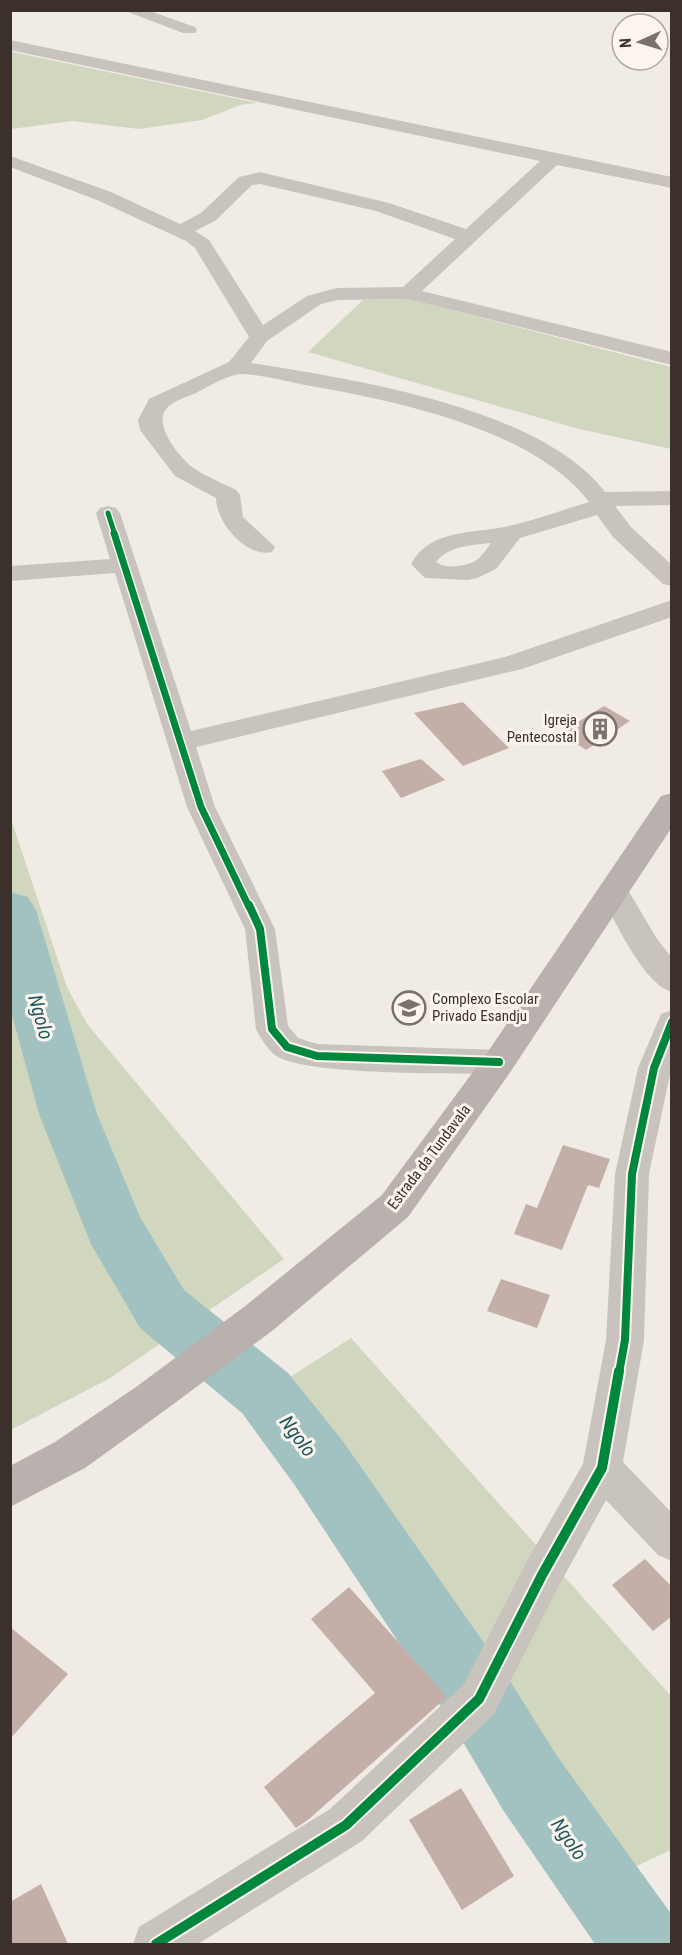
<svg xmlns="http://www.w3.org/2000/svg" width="682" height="1955" viewBox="0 0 682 1955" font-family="'Roboto Condensed',sans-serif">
<rect width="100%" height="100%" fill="#f0ebe5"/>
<g fill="#d1d6bf">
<path d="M11,52H12L257,103L240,105L202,120L139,129L72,121L11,129Z"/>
<path d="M409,299L671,367V449L579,429L308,352L363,300Z"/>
<path d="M11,819L67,987L87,1024L284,1259L110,1378L11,1430Z"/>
<path d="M351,1338L671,1696V1850L602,1882L530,1783L479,1699L318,1462L265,1393Z"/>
</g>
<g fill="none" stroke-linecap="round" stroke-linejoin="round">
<path fill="#a1c2c1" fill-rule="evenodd" d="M10,892L28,897L36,910L97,1114L140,1217L184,1290L288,1373L342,1440L505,1673L557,1756L672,1915V1944H595L503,1810L453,1725L294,1484L242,1413L140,1328L91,1244L39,1114L10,1008Z"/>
</g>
<g fill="#c3afa7">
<path d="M463,702L509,748L463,766L414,713Z"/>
<path d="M604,706L630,721L586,750L560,733Z"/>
<path d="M421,759L445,780L401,798L382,771Z"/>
<path d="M563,1145L610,1159L599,1188L588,1185L562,1250L514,1234L526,1204L537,1208Z"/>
<path d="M501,1279L550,1295L537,1328L487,1311Z"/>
<path d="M645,1559L672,1587V1616L653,1631L612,1585Z"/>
<path d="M349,1587L447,1697L309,1819L296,1828L264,1787L375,1693L311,1619Z"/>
<path d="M10,1627L68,1674L10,1739Z"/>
<path d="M461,1788L514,1876L462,1910L409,1820Z"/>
<path d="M41,1884L68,1944H10V1902Z"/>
</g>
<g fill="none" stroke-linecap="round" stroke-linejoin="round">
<g fill="#c9c3be" fill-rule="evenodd">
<path d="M123,10H147L195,27L197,30L195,33H183Z"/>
<path d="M10,40L672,177V188L557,165L422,291L672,352V365L408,299L337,300L321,304L267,341L251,363C352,379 540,407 605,492L672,491V505L615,506L631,527L672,565V586L663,584L613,537L597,515L520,538L496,569L477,578L468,580L425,578L411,564C431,528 474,534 509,526C536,520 562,510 589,502C533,428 391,400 305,385C284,381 263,375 242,374C229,374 208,387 196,393C187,397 175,400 168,407C151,422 178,456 192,467C205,476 222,483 236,490L240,495L243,517L275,547L272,552C246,558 216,522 216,498L175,476L140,430L138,420L149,399L229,362L249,337L195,248L186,241L97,200L10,167V156L111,192L180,224L201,213L239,177L260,172L389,203L466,229L540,161L10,50ZM260,184L376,211L455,239L403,287L337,288L307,296L263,325L209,240L195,231L215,221L252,185ZM491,543C487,548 483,555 478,559C469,566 446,570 436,562C448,546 472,545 491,543Z"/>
<path d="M108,506L116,508L120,513L191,731L505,657L672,600V617L522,669L196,747L215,807L275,929L288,1026L298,1038L317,1044L499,1050L511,1053L515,1062L511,1071L499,1074C457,1073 303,1076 275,1055C267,1049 260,1037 256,1029L245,929L187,807L115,573L10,581V566L110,559L96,513L100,508Z"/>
<path d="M614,882L625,885L657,939L672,958V992C643,984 614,918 599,892L603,885Z"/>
<path d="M672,1010V1065L649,1174L644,1340L623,1462L672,1513V1561L658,1555L606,1500L557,1589L494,1714L362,1841L198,1944H133L139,1927L330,1809L464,1684L527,1561L583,1464L606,1340L615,1174L638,1068L661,1014Z"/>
</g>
<path fill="#b8b1ad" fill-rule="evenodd" d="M672,793V827L511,1071L408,1217L272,1331L164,1411L85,1468L10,1507V1466L55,1442L136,1387L244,1307L382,1195L487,1053L661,796Z"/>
<defs>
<path id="cycleway-far3" d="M108,513L115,535"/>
<path id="cycleway-far2" d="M114,533L201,807L249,907"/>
<g id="cycleway-far1">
<path d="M249,905L260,929L272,1029L287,1047L317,1056L499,1062"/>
<path d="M619,1373L625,1340L632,1174L654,1068L672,1022"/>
</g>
<path id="cycleway" d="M156,1944L346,1825L479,1699L542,1575L602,1468L619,1371"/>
</defs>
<use href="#cycleway-far3" stroke="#fbf5ee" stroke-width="8"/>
<use href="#cycleway-far2" stroke="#fbf5ee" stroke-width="10"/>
<use href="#cycleway-far1" stroke="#fbf5ee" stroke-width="12"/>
<use href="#cycleway" stroke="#fbf5ee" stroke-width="14"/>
<use href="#cycleway-far3" stroke="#00873e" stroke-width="5"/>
<use href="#cycleway-far2" stroke="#00873e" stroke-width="7"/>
<use href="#cycleway-far1" stroke="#00873e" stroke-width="8"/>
<use href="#cycleway" stroke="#00873e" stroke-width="10"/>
</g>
<defs>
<symbol id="building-ring" viewBox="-11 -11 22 22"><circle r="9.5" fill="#fbf5ee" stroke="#7a716c" stroke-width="1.5"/><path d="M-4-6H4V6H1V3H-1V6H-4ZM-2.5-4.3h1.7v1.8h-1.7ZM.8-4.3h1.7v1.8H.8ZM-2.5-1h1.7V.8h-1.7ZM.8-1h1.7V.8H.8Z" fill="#7a716c"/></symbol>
<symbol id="school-ring" viewBox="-11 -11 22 22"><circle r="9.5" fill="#fbf5ee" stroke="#7a716c" stroke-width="1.5"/><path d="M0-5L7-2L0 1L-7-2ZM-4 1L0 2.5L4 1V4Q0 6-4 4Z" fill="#7a716c"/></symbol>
</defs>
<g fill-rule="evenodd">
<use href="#building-ring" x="581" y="710" width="38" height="38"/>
<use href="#school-ring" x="390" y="989" width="38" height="38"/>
</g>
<g text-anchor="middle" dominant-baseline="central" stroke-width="6" stroke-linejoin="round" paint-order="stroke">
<g font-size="15" fill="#3b302b" stroke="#fbf5ee" text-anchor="end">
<text x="577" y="720">Igreja<tspan x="577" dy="17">Pentecostal</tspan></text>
<text x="432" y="999" text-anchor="start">Complexo Escolar<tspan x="432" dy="17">Privado Esandju</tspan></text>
</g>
<g font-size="15" fill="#3b302b" stroke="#fbf5ee">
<text transform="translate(429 1157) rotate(-53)">Estrada da Tundavala</text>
</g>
<g font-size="20" font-style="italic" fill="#1f5a5e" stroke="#fbf5ee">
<text transform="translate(41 1017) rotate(74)">Ngolo</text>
<text transform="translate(298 1436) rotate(53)">Ngolo</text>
<text transform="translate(569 1839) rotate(55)">Ngolo</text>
</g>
</g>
<rect width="682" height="1955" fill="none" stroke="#3b302b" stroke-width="24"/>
<g transform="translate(640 42) rotate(266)"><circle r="28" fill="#fbf5ee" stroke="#aea6a0" stroke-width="1.5"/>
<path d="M0-4.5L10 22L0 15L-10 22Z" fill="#7a716c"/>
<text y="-9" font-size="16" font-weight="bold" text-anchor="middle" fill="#3b302b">N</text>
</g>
</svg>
